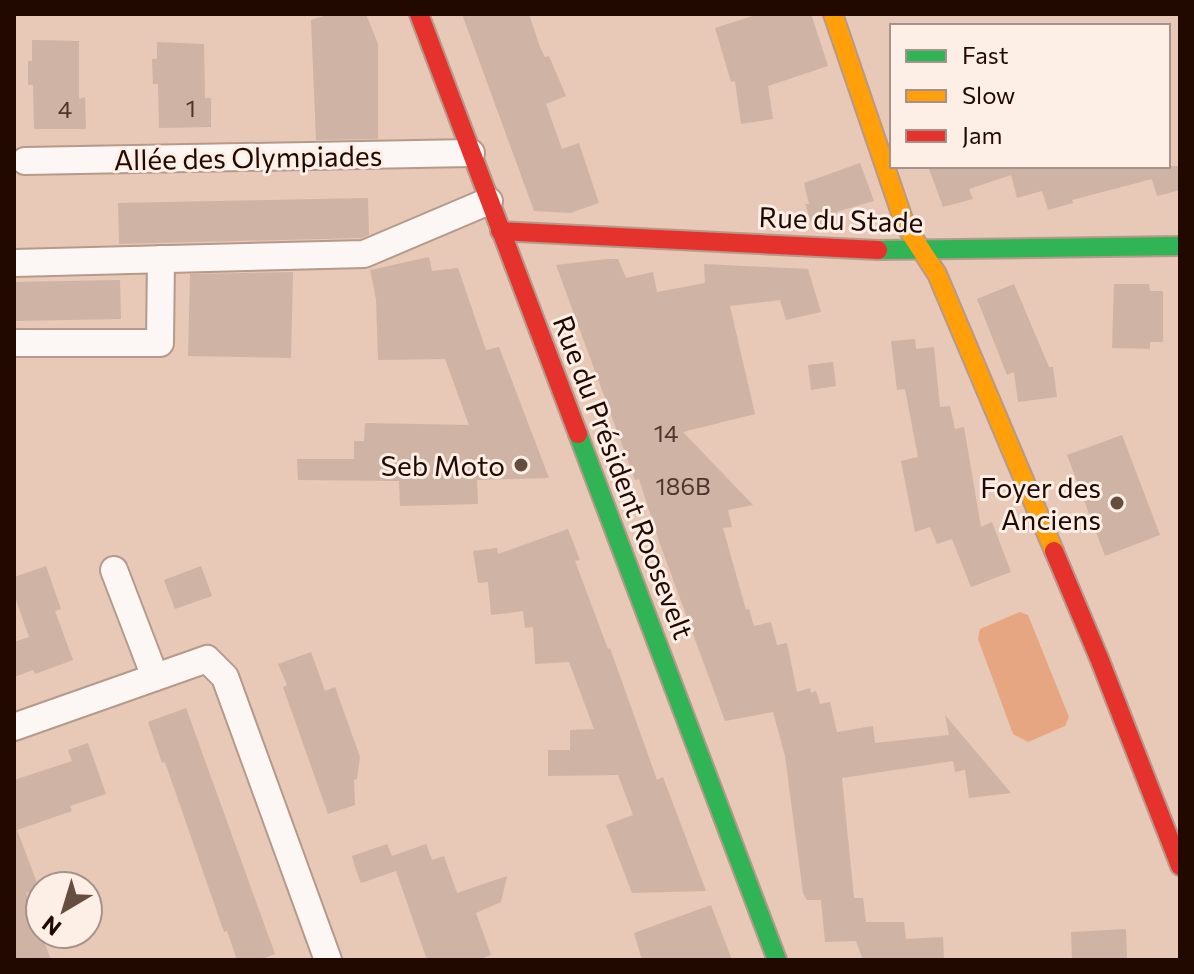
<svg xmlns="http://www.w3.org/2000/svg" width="1194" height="974" viewBox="0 0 1194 974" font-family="Commissioner,sans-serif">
<rect width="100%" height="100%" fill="#e8c8b7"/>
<path fill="#e6a682" d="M1020,612L1028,615L1069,717L1065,726L1028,742L1013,734L978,639L980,629Z"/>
<g fill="#cfb3a4">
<path d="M330,14H366L378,44V139L316,140L311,20Z"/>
<path d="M462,14H529L540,47L545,57L549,56L566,96L546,104L562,149L579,143L599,203L570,213L534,211Z"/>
<path d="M759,14H811L828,66L768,86L773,119L741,124L735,81L731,82L715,28Z"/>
<path d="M32,40L79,41V99L85,97L86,129H34L33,85H28V61H32Z"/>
<path d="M157,42L204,44L205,98H211V127L159,128L158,84H153L152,59H157Z"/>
<path d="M860,163L874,201L836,212L839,227L812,225L805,204H809L804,183Z"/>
<path d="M928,166H1180V190L1157,196L1152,179L1072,200L1073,203L1048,210L1042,191L1017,198L1011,175L969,189L973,199L943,207Z"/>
<path d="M368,198L369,235L361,238L119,244L118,203Z"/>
<path d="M429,257L432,271L458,268L486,350L499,347L549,478L477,480L478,504L400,506L399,481L298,480L297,459H354V441H364L365,423L469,425L445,359L378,360L376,299L370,270Z"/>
<path d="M607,259H618L626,278L653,272L657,292L705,283L704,264L808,269L821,312L786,320L780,300L730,306L755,414L683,432L753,505L728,510L732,527L723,528L746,610L749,609L754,626L771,622L777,645L787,643L797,692L810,688L811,693L816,691L820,704L830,702L837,732L873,726L875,743L949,735L945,715L1011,793L969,798L965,770L955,772L953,761L842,778L854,898H863L866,922H904L906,939L943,937L944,960H863L856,941L825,942L821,900H807L803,893L785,756L773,712L725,721L660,544L639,479L635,480L556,265Z"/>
<path d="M293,272L291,358L188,356L190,274Z"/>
<path d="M120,280L121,319L14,321V282Z"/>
<path d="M1014,284L1049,367H1053L1057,397L1018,402L1014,372L1007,375L977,299Z"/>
<path d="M1114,284H1149L1150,291H1163V342H1150V349L1112,348Z"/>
<path d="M915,339L916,349L934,347L940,407L950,406L955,429L964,427L981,527L992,522L1011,572L971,587L952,539L937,544L930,527L915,532L901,461L918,457L905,389L897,390L891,341Z"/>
<path d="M833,362L836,386L811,390L808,365Z"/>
<path d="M1122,435L1160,535L1105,556L1067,455Z"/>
<path d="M568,529L580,560L575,561L608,649L610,648L657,780L663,777L706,891L632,893L606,825L633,815L618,775L548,776V750H570V730L594,729L569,662L535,664L533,627L525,628L523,611L491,615L488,582L478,583L473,551L497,548L498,554Z"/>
<path d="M46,566L61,609L55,611L73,660L35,674L33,670L14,677V642L29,637L14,594V577Z"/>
<path d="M201,566L212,596L175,609L164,580Z"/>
<path d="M311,652L325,691L335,687L360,757L357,779L354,780L355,805L328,814L283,687L287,685L278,664Z"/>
<path d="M186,708L275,954L259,960H237L227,931L224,932L165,762L162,763L148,722Z"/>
<path d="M88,743L106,794L70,806L72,811L17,830L39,888L26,893L51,960H14V780L72,761L68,750Z"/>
<path d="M387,844L392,856L426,844L432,860L444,856L457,893L507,876L501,902L476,913L491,955L478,960H427L396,871L361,883L356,870L352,856Z"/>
<path d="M711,905L732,960H642L634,933Z"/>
<path d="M1126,929L1127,960H1072L1071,932Z"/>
</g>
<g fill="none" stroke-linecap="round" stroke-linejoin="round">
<defs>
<g id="street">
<path d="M25,161L471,153"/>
<path d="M14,263L364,254L489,201"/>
<path d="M14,343H160L161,259"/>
<path d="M114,570L155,677"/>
<path d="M14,727L207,659L225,677L328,960"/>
</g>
<g id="fast">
<path d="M878,250L1180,246"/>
<path d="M578,434L777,960"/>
</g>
<path id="slow" d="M833,14L905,225L937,274L1054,551"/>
<g id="jam">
<path d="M419,14L578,434"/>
<path d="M500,231L878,250"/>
<path d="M1054,551L1099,658L1180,866"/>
</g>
</defs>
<use href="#street" stroke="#b59a8b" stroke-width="30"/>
<use href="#fast" stroke="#b59a8b" stroke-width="22"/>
<use href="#slow" stroke="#b59a8b" stroke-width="22"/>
<use href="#jam" stroke="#b59a8b" stroke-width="22"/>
<use href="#street" stroke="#fcf7f4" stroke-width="26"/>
<use href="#fast" stroke="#30b455" stroke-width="18"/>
<use href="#slow" stroke="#ff9f0a" stroke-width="18"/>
<use href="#jam" stroke="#e5322d" stroke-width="18"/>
</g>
<g fill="#674c40" stroke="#fdeee6" stroke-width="3">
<circle cx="521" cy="465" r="8"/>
<circle cx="1117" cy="503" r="8"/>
</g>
<g text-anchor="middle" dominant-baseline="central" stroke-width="6" stroke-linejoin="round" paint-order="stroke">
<g font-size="24" fill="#4e352b">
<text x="191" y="107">1</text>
<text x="65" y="108">4</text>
<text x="666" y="432">14</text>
<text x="683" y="485">186B</text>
</g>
<g font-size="28" fill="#210900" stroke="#fdeee6">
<text transform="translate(248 157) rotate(-1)">Allée des Olympiades</text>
<text transform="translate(841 219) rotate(2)">Rue du Stade</text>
<text transform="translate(624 477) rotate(69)">Rue du Président Roosevelt</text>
</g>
<g font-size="28" fill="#210900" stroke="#fdeee6" text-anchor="end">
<text x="505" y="465">Seb Moto</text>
<text x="1101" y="487">Foyer des<tspan x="1101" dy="32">Anciens</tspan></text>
</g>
</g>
<rect width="1194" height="974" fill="none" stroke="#210900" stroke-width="32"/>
<rect x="890" y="24" width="280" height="144" fill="#fdeee6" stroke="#a5928a" stroke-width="2"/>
<rect x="906" y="50" width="40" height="12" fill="#30b455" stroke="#a5928a" stroke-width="2"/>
<text x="962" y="64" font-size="24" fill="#210900">Fast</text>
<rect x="906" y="90" width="40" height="12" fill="#ff9f0a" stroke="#a5928a" stroke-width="2"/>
<text x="962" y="104" font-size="24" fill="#210900">Slow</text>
<rect x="906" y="130" width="40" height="12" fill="#e5322d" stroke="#a5928a" stroke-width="2"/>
<text x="962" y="144" font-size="24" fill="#210900">Jam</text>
<g transform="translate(64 910) rotate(218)"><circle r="38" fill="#fdeee6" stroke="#a5928a" stroke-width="2"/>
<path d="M0-6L14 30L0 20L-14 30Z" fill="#674c40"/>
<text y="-12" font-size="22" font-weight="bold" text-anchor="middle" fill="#210900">N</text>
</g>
</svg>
